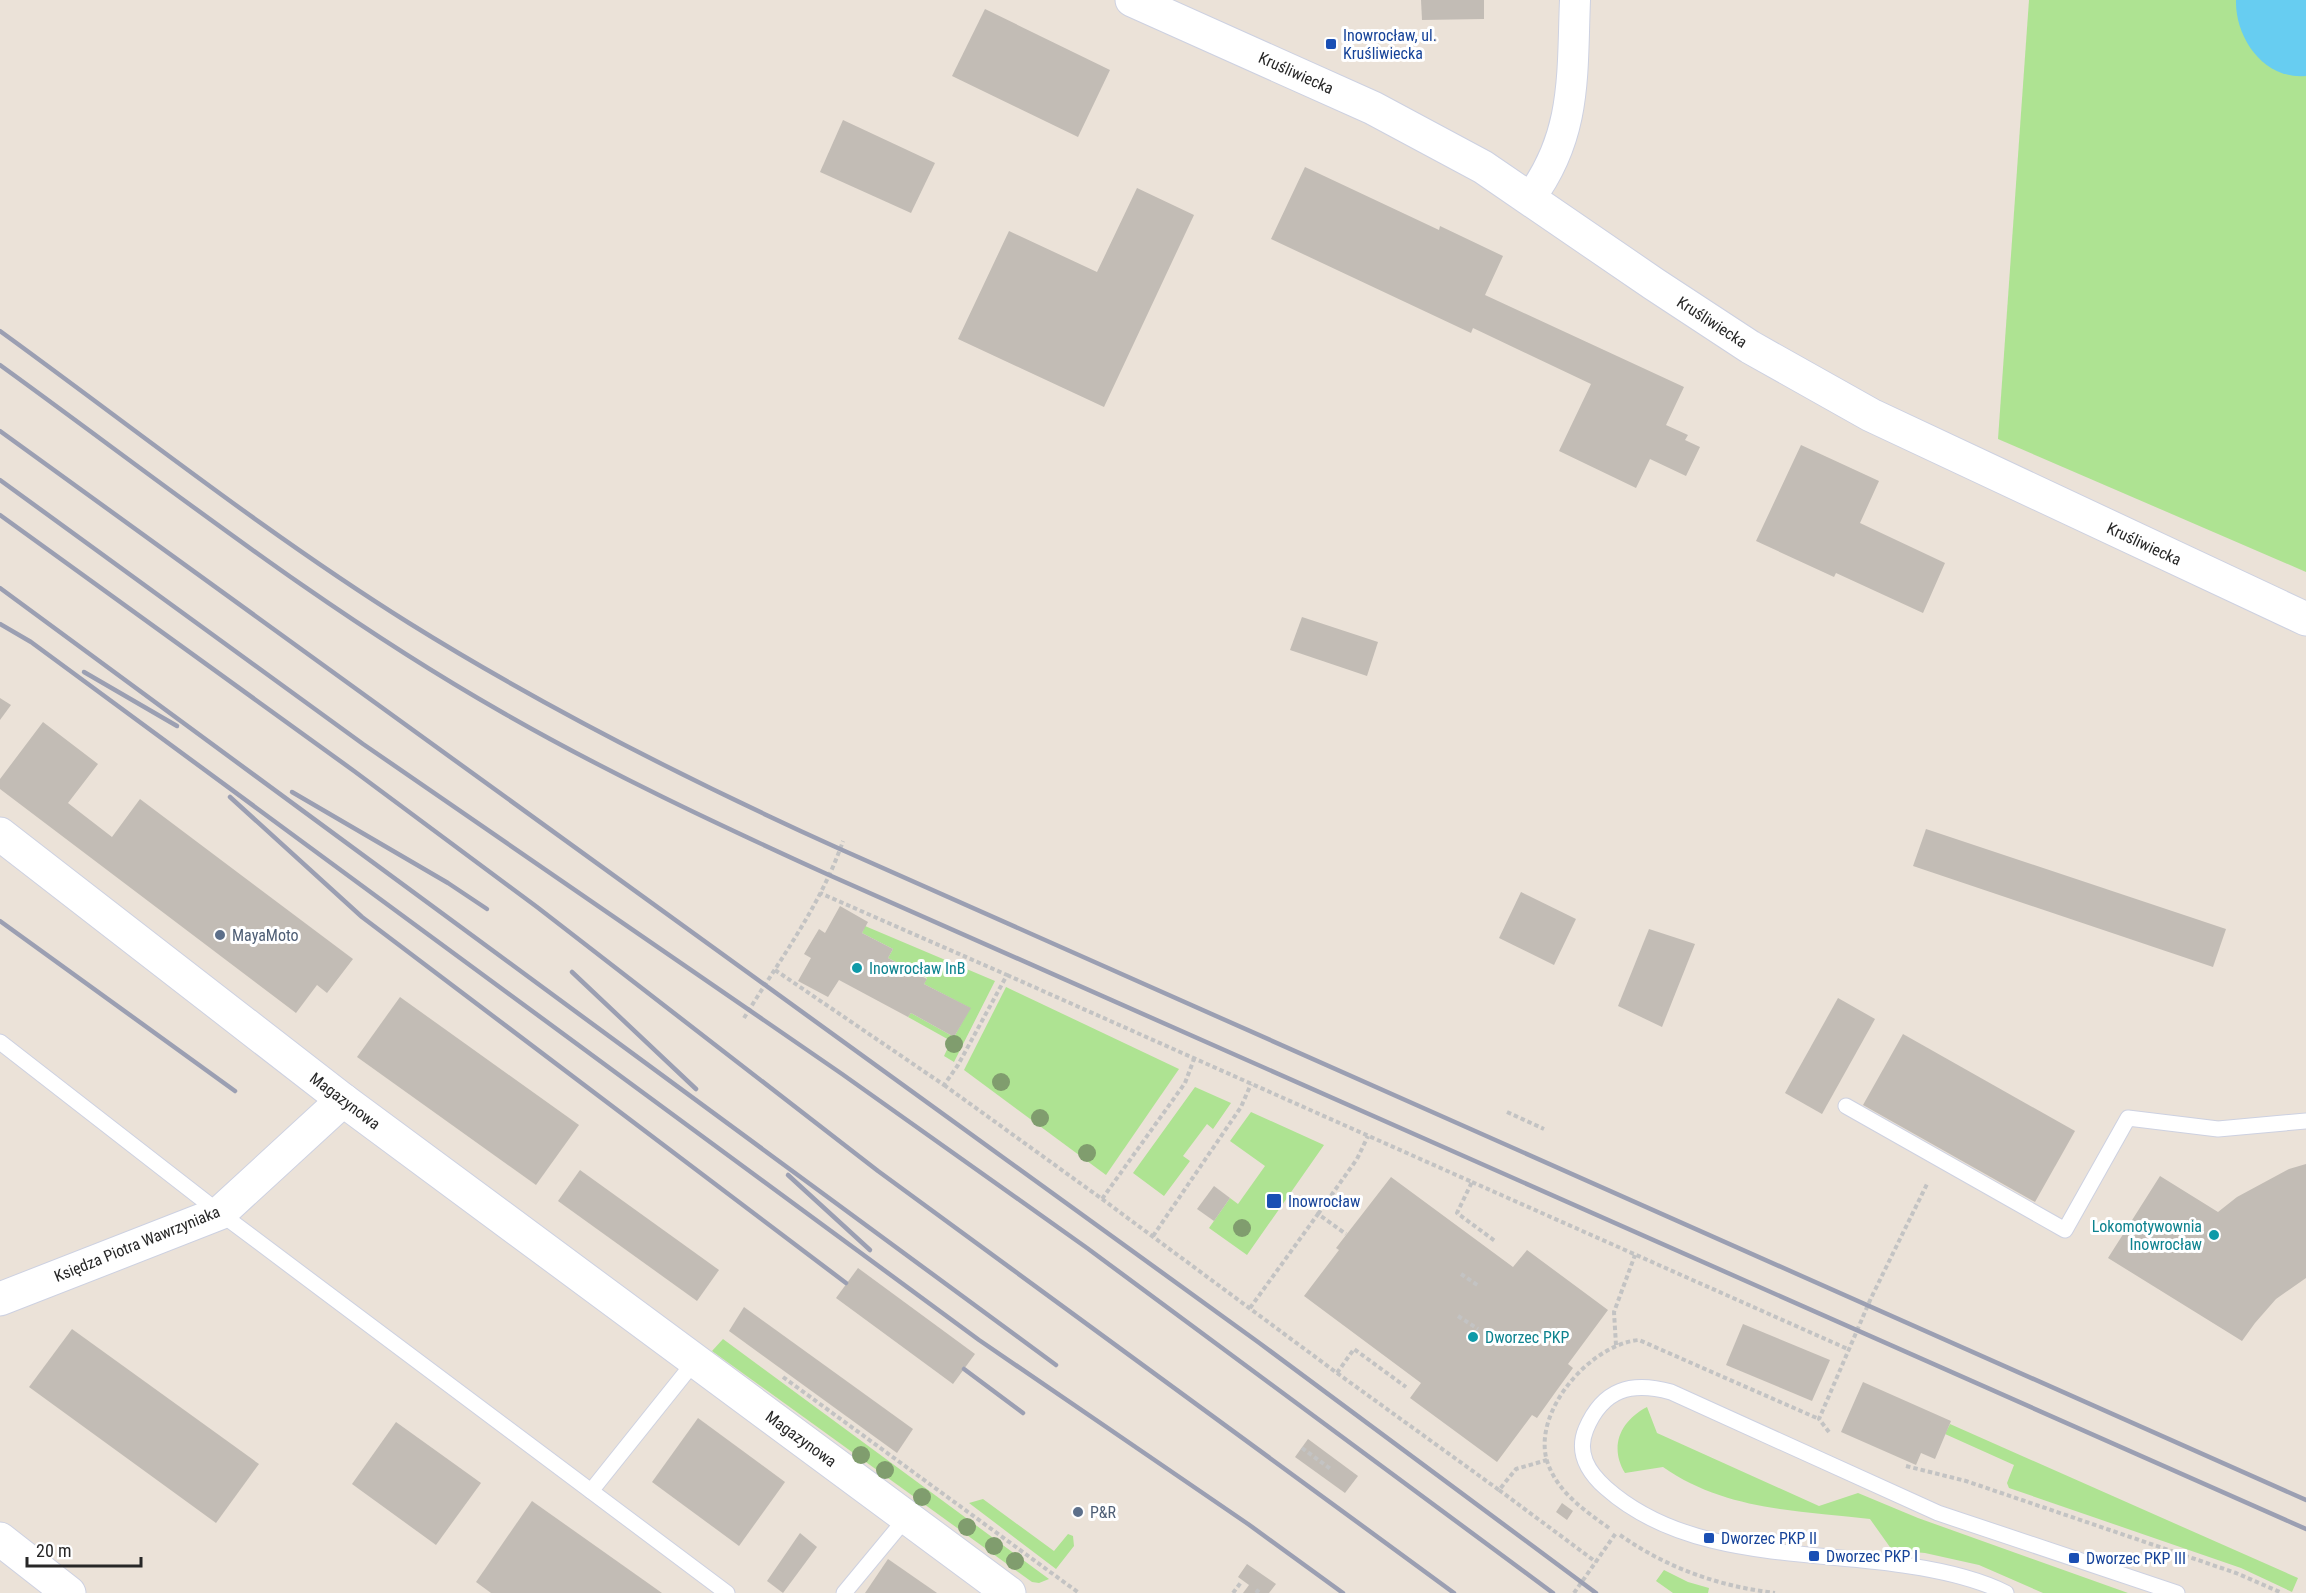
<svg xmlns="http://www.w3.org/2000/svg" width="2306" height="1593" viewBox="0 0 2306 1593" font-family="'Roboto Condensed',sans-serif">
<rect width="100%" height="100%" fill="#ebe2d8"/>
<g fill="#aee392">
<path d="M2029,0H2306V572L1998,439Z"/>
<path d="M865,926L995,981L954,1062L944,1056L951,1041L908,1017L911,1013L954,1037L970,1008L924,984L927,978L888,958L893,949L862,933Z"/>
<path d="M1006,987L1179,1069L1106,1175L964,1070Z"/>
<path d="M1195,1087L1231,1103L1213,1129L1207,1124L1183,1156L1190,1161L1164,1196L1133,1173Z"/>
<path d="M1251,1112L1324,1145L1247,1255L1209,1228L1230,1198L1238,1204L1265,1166L1230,1141Z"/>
<path d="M723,1339L1049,1579L1039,1583L1032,1582L712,1351Z"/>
<path d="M1647,1407L1657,1433L1819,1506L1858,1493L1918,1518L2128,1593H2043L1979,1565L1925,1553L1892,1550L1870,1519C1798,1511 1724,1510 1663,1467L1625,1473C1609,1447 1620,1421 1647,1407Z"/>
<path d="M1950,1424L2298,1578L2292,1592L2241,1568L2009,1488L2007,1483L2014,1465L1945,1434Z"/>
<path d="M983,1499L1054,1551L1068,1534L1073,1536L1074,1546L1056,1569L969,1503Z"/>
<path d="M1664,1570L1688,1582L1709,1588L1708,1593H1673L1656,1581Z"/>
</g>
<path fill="#67cdf1" d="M2236,0H2306V76C2264,80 2235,38 2236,0Z"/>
<g fill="#c2bcb5">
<path d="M1421,0H1484V19L1422,20Z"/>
<path d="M985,9L1110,70L1078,137L952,76Z"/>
<path d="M843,120L935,163L911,213L820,172Z"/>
<path d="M1305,167L1439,230L1440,226L1503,256L1485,295L1684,387L1666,425L1688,435L1685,440L1700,447L1686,476L1650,459L1636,488L1559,451L1591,384L1473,328L1471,333L1271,239Z"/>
<path d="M1137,188L1194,215L1104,407L958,339L1009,231L1097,272Z"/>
<path d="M1801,445L1879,481L1860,523L1945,563L1923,613L1836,573L1834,577L1756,541Z"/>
<path d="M1302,617L1378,642L1367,676L1290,650Z"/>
<path d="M0,698L11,705L0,720Z"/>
<path d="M43,722L98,764L68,803L112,837L140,799L353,959L327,993L317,985L296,1013L0,789V779Z"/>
<path d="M1926,829L2226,929L2213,967L1913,866Z"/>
<path d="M1521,892L1576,919L1554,965L1499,938Z"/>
<path d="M840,906L868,922L862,933L893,949L888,958L927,979L924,984L971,1008L954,1037L911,1013L908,1017L839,980L828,997L798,981L811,958L804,954L819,929L825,933Z"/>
<path d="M1649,929L1695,944L1662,1027L1618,1006Z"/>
<path d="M400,997L579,1125L536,1185L357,1057Z"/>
<path d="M1838,998L1875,1019L1822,1114L1785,1093Z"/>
<path d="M1903,1034L2075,1131L2035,1202L1863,1105Z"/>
<path d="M2306,1164V1278L2276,1299L2255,1323L2242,1341L2108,1258L2160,1176L2218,1212L2237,1197L2289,1169Z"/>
<path d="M580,1170L719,1270L697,1301L558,1201Z"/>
<path d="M1391,1177L1513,1267L1527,1250L1608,1310L1568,1364L1573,1368L1557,1390L1537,1418L1532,1415L1497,1462L1410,1398L1421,1383L1304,1296L1339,1250L1336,1248Z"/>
<path d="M1214,1186L1230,1198L1214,1221L1197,1209Z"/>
<path d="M858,1268L975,1354L953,1384L836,1298Z"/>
<path d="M744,1307L913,1429L897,1453L729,1331Z"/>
<path d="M1743,1324L1830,1360L1812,1401L1726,1365Z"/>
<path d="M72,1329L259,1464L216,1523L29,1387Z"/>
<path d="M1863,1382L1951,1421L1935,1459L1921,1453L1916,1465L1841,1432Z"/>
<path d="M698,1418L785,1482L739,1546L652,1482Z"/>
<path d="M396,1422L481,1483L436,1545L352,1484Z"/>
<path d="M1308,1439L1358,1476L1345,1493L1295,1457Z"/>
<path d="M532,1501L662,1593H491L476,1582Z"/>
<path d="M1562,1503L1573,1511L1567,1520L1556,1512Z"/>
<path d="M800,1533L817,1547L783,1593L767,1581Z"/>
<path d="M888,1559L937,1593H865Z"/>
<path d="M1247,1564L1276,1584L1269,1593H1243L1249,1585L1238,1577Z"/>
</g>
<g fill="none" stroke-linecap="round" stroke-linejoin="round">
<defs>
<g id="service">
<path d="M0,1042L220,1213L727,1593"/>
<path d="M1846,1106L2065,1230L2128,1118L2218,1129L2306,1121"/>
<path d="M591,1491L695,1361"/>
<path d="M844,1593L907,1517"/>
<path d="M2006,1593C1976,1578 1943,1571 1910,1566C1810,1550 1687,1560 1606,1488C1588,1472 1576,1453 1586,1429C1603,1389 1631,1381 1671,1392L1938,1513L2177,1593"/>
</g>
<path id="minor" d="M1530,198C1577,135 1572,75 1575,0"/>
<g id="tertiary">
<path d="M0,834L343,1100L1009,1593"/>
<path d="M0,1299L220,1213L343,1100"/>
<path d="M0,1539L69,1593"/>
</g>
<path id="secondary" d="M1132,0L1373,108L1483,167L1654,284L1750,347L1871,415L2306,619"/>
</defs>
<use href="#service" stroke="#cdd1e1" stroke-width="17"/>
<use href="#minor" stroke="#cdd1e1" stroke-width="32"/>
<use href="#tertiary" stroke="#cdd1e1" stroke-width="35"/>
<use href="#secondary" stroke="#cdd1e1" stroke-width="35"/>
<g stroke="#c3c3c3" stroke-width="4" stroke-dasharray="4.5 3" stroke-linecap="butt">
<path d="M775,970L944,1085L958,1065L1007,975L820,893"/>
<path d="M1007,975L1472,1182L1457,1213L1495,1241"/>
<path d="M744,1018C779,961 821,905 843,841"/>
<path d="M944,1085L1102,1199L1185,1083L1194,1059"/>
<path d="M1507,1112L1544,1129"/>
<path d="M1472,1182L1850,1350"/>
<path d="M1102,1199L1337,1373L1354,1349L1406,1387"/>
<path d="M1318,1214L1357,1159L1368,1136"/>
<path d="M1153,1236L1241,1107L1251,1084"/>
<path d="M1461,1274L1479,1286"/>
<path d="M1250,1308L1318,1214L1346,1234"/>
<path d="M1458,1316L1478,1329"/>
<path d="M1616,1345L1614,1312L1635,1255"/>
<path d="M1337,1373L1499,1490L1516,1469L1547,1460"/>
<path d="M783,1377L1079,1593"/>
<path d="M1829,1432L1819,1419L1871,1298L1928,1182"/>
<path d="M1302,1448L1332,1470"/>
<path d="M1906,1466L1966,1481L2236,1573L2282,1593"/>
<path d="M1499,1490L1596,1562"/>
<path d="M1609,1528C1584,1510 1557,1492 1547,1461C1532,1411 1591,1344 1639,1340L1819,1419"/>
<path d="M1620,1535C1667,1568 1718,1586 1775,1593"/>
<path d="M1233,1593L1242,1581"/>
<path d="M1256,1593L1260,1588"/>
<path d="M1574,1593L1616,1533"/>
</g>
<use href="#service" stroke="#fff" stroke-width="15"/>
<use href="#minor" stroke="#fff" stroke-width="30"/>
<use href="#tertiary" stroke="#fff" stroke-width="33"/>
<use href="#secondary" stroke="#fff" stroke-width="33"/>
<g stroke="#9b9fb2" stroke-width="4.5">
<path d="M0,331C135,429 267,534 409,623C547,709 692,782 840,849L2306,1500"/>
<path d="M0,365C163,483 324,611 500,711C606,772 717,824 829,875L2306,1529"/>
<path d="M0,431L1258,1342L1596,1593"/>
<path d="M0,480L363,744L842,1074L1087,1248L1553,1593"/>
<path d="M0,515L354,771L537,907L878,1171L1454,1593"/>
<path d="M0,588L1056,1365"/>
<path d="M0,624L31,642L979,1340L1248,1524L1343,1593"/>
<path d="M84,672L177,726"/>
<path d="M292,792L448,883L487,909"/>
<path d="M230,797L362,917L846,1283"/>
<path d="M0,921L235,1091"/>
<path d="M572,972L696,1089"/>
<path d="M788,1175L870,1250"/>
<path d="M964,1369L1023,1413"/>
</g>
</g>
<g fill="#809d6e">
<circle cx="954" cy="1044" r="9"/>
<circle cx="1001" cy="1082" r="9"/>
<circle cx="1040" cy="1118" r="9"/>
<circle cx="1087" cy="1153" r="9"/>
<circle cx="1242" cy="1228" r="9"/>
<circle cx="861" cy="1455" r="9"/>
<circle cx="885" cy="1470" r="9"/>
<circle cx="922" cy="1497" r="9"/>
<circle cx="967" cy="1527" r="9"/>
<circle cx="994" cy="1546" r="9"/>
<circle cx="1015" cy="1561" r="9"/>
</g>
<g fill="#1a4fb4" stroke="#fff" stroke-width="2">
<rect x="1325" y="38" width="12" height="12" rx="3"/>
<rect x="1266" y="1193" width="16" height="16" rx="3"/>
<rect x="1703" y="1532" width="12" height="12" rx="3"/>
<rect x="1808" y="1550" width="12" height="12" rx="3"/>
<rect x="2068" y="1552" width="12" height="12" rx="3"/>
</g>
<g fill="#5c6f8a" stroke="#fff" stroke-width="2">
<circle cx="220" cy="935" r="6"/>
<circle cx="1078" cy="1512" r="6"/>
</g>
<g fill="#0f9aa8" stroke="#fff" stroke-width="2">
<circle cx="857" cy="968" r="6"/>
<circle cx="2214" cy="1235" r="6"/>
<circle cx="1473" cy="1337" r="6"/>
</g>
<g text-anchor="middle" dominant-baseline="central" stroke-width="6" stroke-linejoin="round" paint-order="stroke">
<g font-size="16" fill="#164399" stroke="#fff" text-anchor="start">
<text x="1343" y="35">Inowrocław, ul.<tspan x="1343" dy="18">Kruśliwiecka</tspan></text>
<text x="1288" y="1201">Inowrocław</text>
<text x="1721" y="1538">Dworzec PKP II</text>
<text x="1826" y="1556">Dworzec PKP I</text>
<text x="2086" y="1558">Dworzec PKP III</text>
</g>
<g font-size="16" fill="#272727" stroke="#fff">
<text transform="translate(1296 73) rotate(24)">Kruśliwiecka</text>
<text transform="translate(1712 322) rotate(33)">Kruśliwiecka</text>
<text transform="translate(2144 544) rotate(25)">Kruśliwiecka</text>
<text transform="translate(345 1101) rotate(37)">Magazynowa</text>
<text transform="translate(137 1244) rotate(-22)">Księdza Piotra Wawrzyniaka</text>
<text transform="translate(801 1439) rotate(36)">Magazynowa</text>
</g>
<g font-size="16" fill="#4e5e75" stroke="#fff" text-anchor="start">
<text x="232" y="935">MayaMoto</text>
<text x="1090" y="1512">P&amp;R</text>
</g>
<g font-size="16" fill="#0d838f" stroke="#fff" text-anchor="start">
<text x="869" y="968">Inowrocław InB</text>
<text x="2202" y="1226" text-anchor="end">Lokomotywownia<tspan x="2202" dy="18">Inowrocław</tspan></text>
<text x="1485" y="1337">Dworzec PKP</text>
</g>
</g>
<path d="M27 1557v9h114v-9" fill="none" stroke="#272727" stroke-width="3"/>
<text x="36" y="1557" font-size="18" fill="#272727" stroke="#ffffff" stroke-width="4.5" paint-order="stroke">20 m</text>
</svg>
